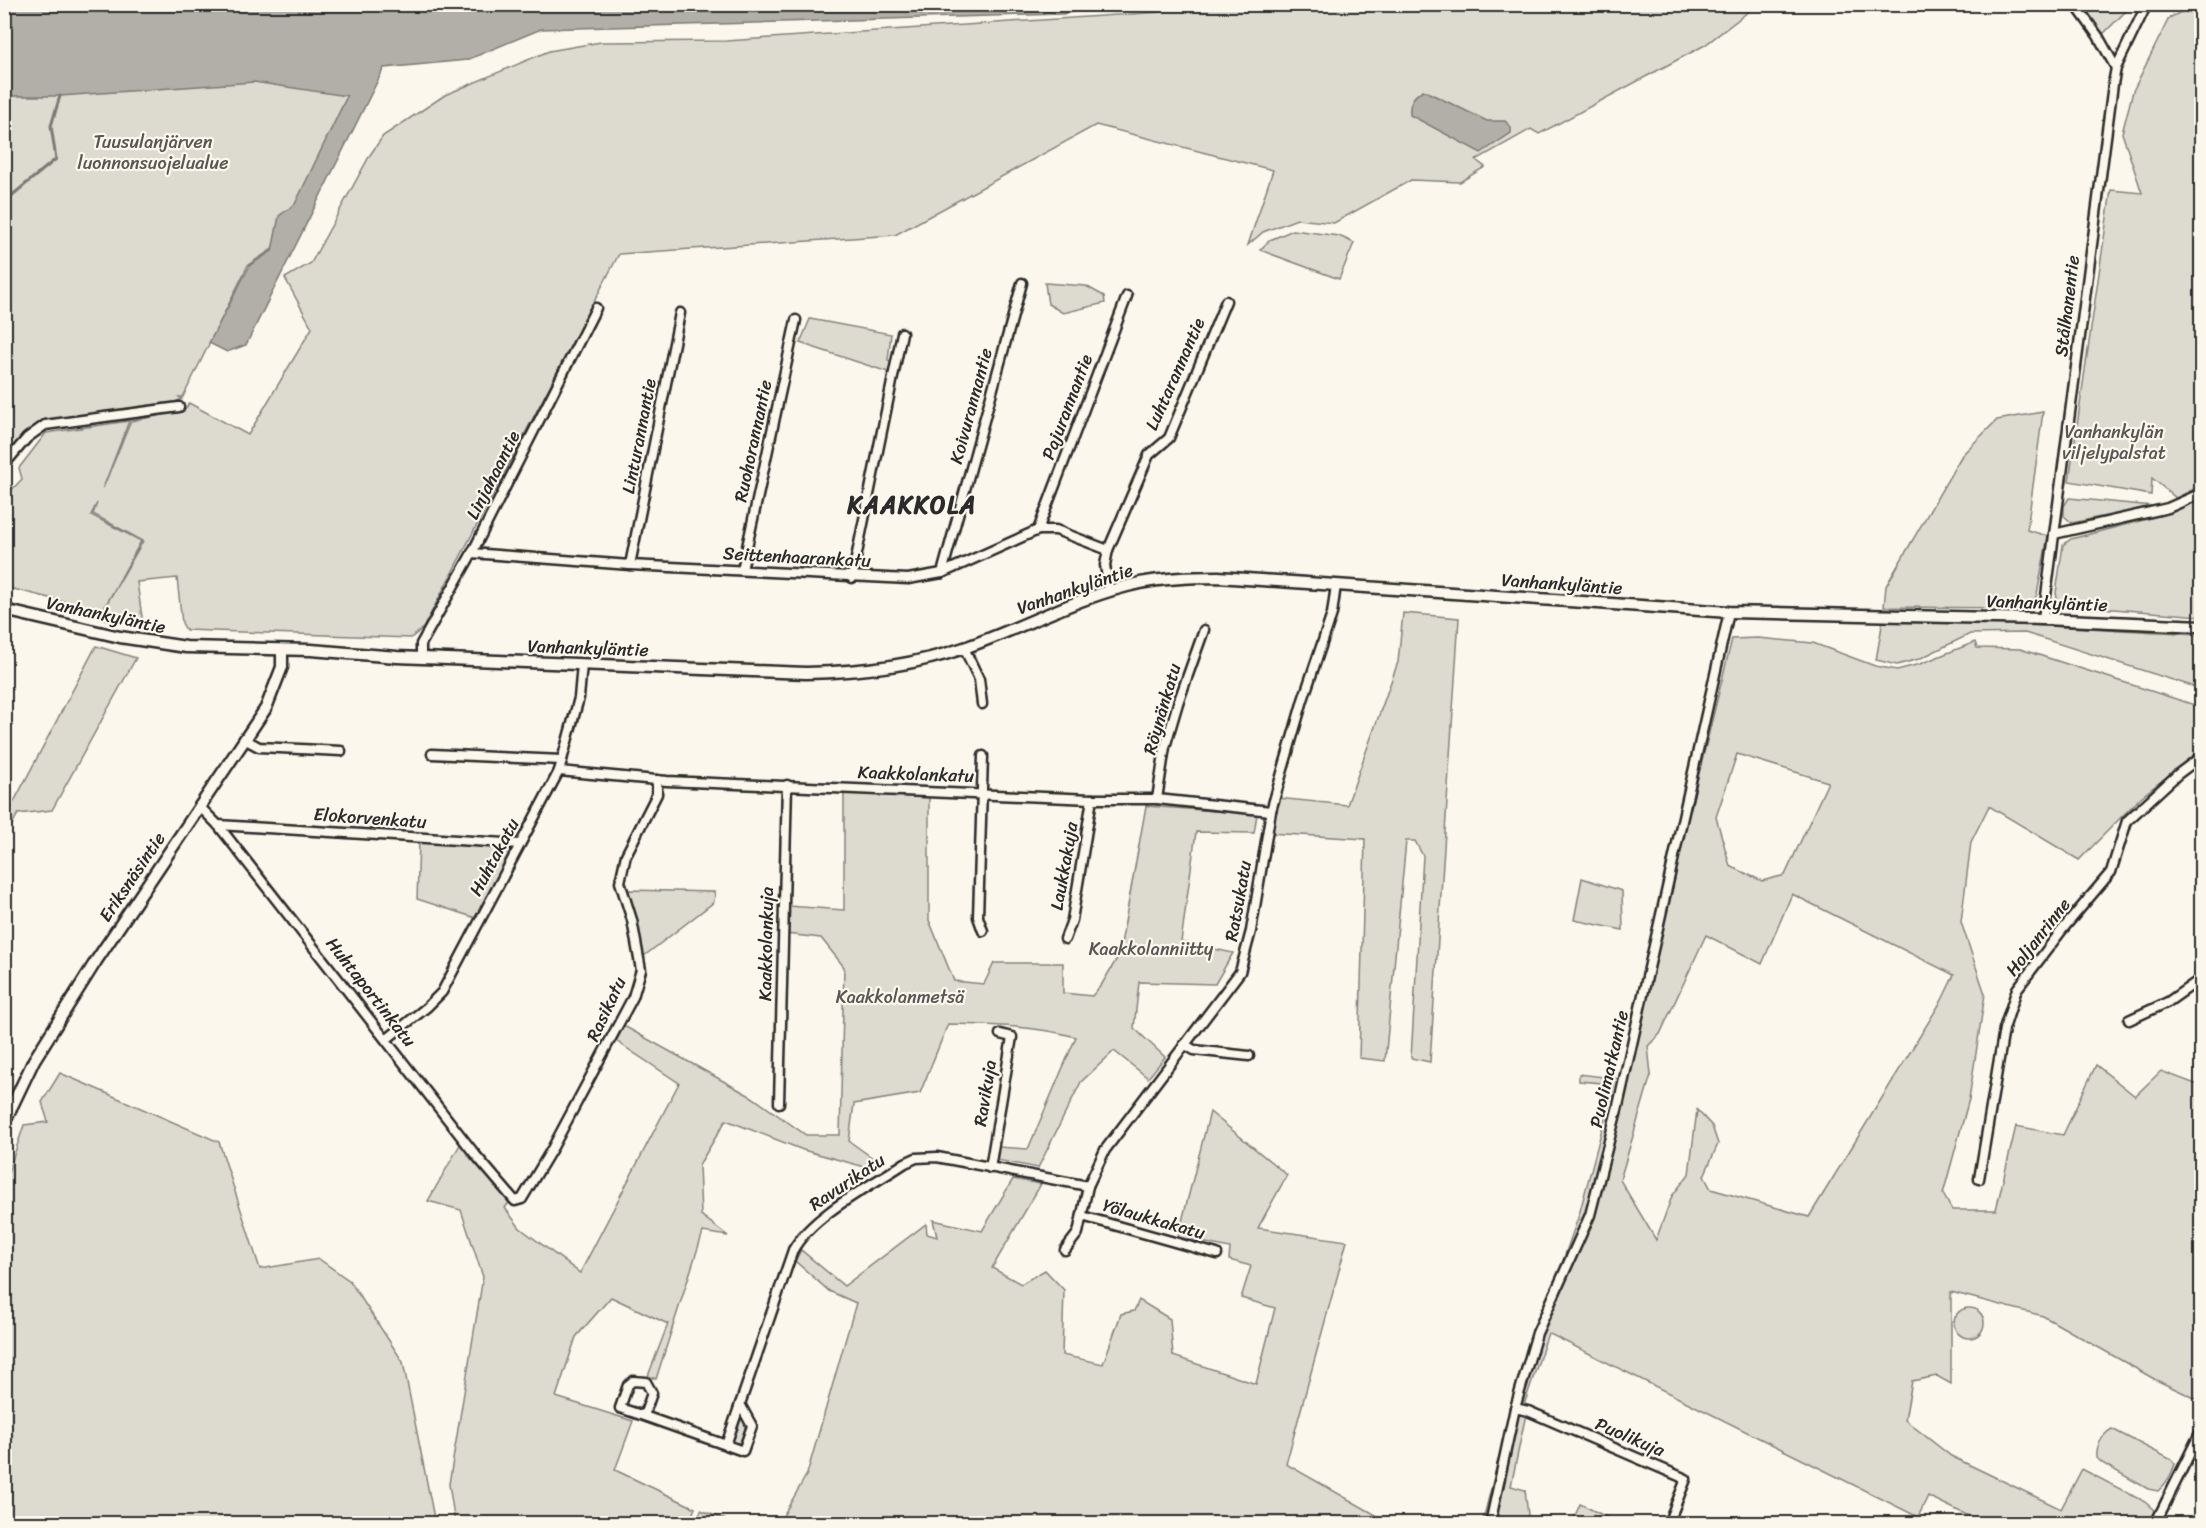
<svg xmlns="http://www.w3.org/2000/svg" width="2206" height="1528" viewBox="0 0 2206 1528" font-family="Sriracha,sans-serif">
<rect width="100%" height="100%" fill="#fbf7ec"/>
<filter id="ink" filterUnits="userSpaceOnUse"><feTurbulence type="fractalNoise" baseFrequency=".0167" numOctaves="2"/><feDisplacementMap in="SourceGraphic" scale="12" xChannelSelector="R" yChannelSelector="G"/><feConvolveMatrix kernelMatrix="1 2 1 2 8 2 1 2 1" color-interpolation-filters="sRGB"/></filter>
<g filter="url(#ink)">
<g fill="#dddad0" stroke="#84827e" stroke-width="1.5" fill-rule="evenodd">
<path d="M1180,4L1757,5L1705,45L1539,134L1531,129L1476,160L1485,167L1460,182L1411,180L1334,223L1297,219L1263,232L1248,245L1273,170L1096,125L895,235L619,254L423,628L411,638L186,630L182,623L177,578L137,582L143,624L127,610L119,624L99,617L102,611L5,587L4,498L22,479L19,468L46,433L129,421L103,488L131,421L184,411L189,403L248,435L312,328L285,278L311,263L370,155L383,136L445,95L549,51L601,42L726,41L1161,12ZM97,503L93,514L143,541L103,610L141,541L91,515Z"/>
<path d="M5,5L347,96L345,111L271,250L248,265L183,397H179L182,399L175,402L43,420L21,437L5,459Z"/>
<path d="M2080,5H2132L2102,35Z"/>
<path d="M2185,5H2202V485L2176,498L2152,478L2151,495L2069,481L2111,190L2142,193L2122,133L2133,91L2169,18L2183,11Z"/>
<path d="M1293,230L1339,236L1354,243L1339,279L1260,250L1270,240Z"/>
<path d="M1045,283L1086,286L1104,296L1105,303L1063,313L1048,304Z"/>
<path d="M810,319L891,334L888,360L893,362L891,373L800,343Z"/>
<path d="M2043,412L2027,530L2048,536L2037,594L2032,605L2022,608L1884,607L1886,586L1962,455L1997,420Z"/>
<path d="M2069,498L2153,506L2072,523L2064,516V506Z"/>
<path d="M2201,498V616L2101,608H2066L2058,603L2056,593L2063,545L2071,539L2170,513Z"/>
<path d="M1403,613L1459,618L1430,1062L1411,1058L1423,856L1415,841H1406L1385,1061L1359,1058L1365,839L1269,833L1277,798L1347,805L1398,662Z"/>
<path d="M1883,620C1989,620 2095,630 2201,634V689L2025,633L1970,634L1919,659L1897,665L1876,660Z"/>
<path d="M1758,638L1813,643L1875,666L1897,670L1920,664L1975,642L1977,648L2020,649L2201,707V750L2141,797L2079,860L1989,806L1971,842L1961,922L1985,994L1969,1099L1943,1194L1952,1210H1996L2016,1126L2063,1135L2096,1065L2135,1096L2161,1071L2201,1086V1401L2156,1380L2043,1316L1951,1292V1384L1937,1376L1912,1381L1905,1420L1951,1456L2061,1509L2082,1469L2145,1502L2163,1518L2160,1523H1983L1928,1496L1918,1517L1548,1333L1525,1402L1526,1414L1511,1486L1525,1490L1529,1523L1482,1524L1527,1347L1561,1266L1579,1215L1614,1084L1579,1081V1074L1629,1080L1682,843L1732,639ZM1737,754L1828,782L1785,875L1762,881L1730,866L1716,817ZM1792,894L1954,975L1942,1000L1809,1217L1711,1189L1704,1176L1718,1144L1712,1126L1697,1110L1689,1174L1672,1196L1656,1240L1620,1180L1651,1075L1648,1046L1660,1034L1706,935L1762,964Z"/>
<path d="M96,646L136,658L52,810L18,814L9,830L7,815Z"/>
<path d="M844,790L929,794V920L954,981L984,984L994,963H1063V993L1092,996L1102,984L1119,955L1146,806L1257,814L1254,833L1196,832L1181,942L1233,953L1215,984L1139,982L1134,1028L1165,1057L1148,1078L1114,1051L1081,1082L1038,1168L997,1160L998,1147L1028,1149L1076,1037C1035,1026 991,1025 948,1024L920,1093L854,1104L849,1141L881,1164L872,1169L803,1150L726,1120L699,1165L701,1215L728,1236L703,1232L656,1379L648,1376L668,1324L611,1297L576,1337L556,1397L633,1421L615,1470L695,1508L689,1523H455L449,1484L483,1277L461,1210L428,1201L462,1141L510,1201L505,1208L520,1228L580,1273L679,1083L616,1041L624,1026L752,1097L806,1135H840L844,967L821,938L786,934L788,906L844,910Z"/>
<path d="M419,842L511,849L476,918L417,899Z"/>
<path d="M1582,878L1622,891L1623,930L1574,920Z"/>
<path d="M628,890L715,892L714,902L644,956Z"/>
<path d="M60,1073L219,1142L260,1269L319,1259L350,1281L403,1362L435,1523H5L4,1185L24,1125L48,1122L42,1102Z"/>
<path d="M1210,1112L1287,1175L1258,1228L1347,1241L1286,1464L1390,1523H779L807,1474L856,1303L829,1291L795,1261L801,1250L844,1286L926,1224L927,1234L937,1237L933,1220L982,1231L1013,1179L1041,1184L992,1268L1021,1284L1045,1270L1064,1290L1062,1355L1103,1364L1121,1314L1134,1311L1139,1300L1170,1319L1173,1356L1256,1384L1275,1308L1241,1298L1251,1266L1229,1260L1230,1248L1178,1237Z"/>
<circle cx="1969" cy="1323" r="15"/>
<path d="M741,1419L745,1421V1430L739,1447L732,1444Z"/>
<path d="M2112,1429L2172,1460L2175,1464C2172,1474 2166,1484 2158,1491L2148,1489L2102,1463L2097,1458C2096,1447 2102,1434 2112,1429Z"/>
<path d="M1580,1504L1619,1523H1572Z"/>
<path d="M701,1510L733,1523H697Z"/>
</g>
<g fill="#b1afa7" stroke="#7b7a75" stroke-width="1.5">
<path d="M4,5L5,4L1101,5L1063,14L541,29L467,60L384,68L246,345L227,352L209,343L250,265L272,251L279,216L295,204L347,96L254,82L60,96H5Z"/>
<path d="M1423,90L1487,121H1505L1511,127V133L1481,153L1410,115C1409,103 1412,97 1423,90Z"/>
</g>
<g fill="none" stroke-linecap="round" stroke-linejoin="round">
<g stroke="#7b7a75" stroke-width="3">
<path d="M4,128L7,136L4,141"/>
<path d="M4,202L56,159L51,126L60,96"/>
</g>
<defs>
<g id="minor">
<path d="M2075,4L2098,36L2116,68"/>
<path d="M4,465L27,438L45,425L179,407"/>
<path d="M1038,530L1127,296"/>
<path d="M2054,534L2168,508L2202,493"/>
<path d="M472,553L630,565L908,579L942,573L1038,530H1056L1108,550"/>
<path d="M630,565L680,313"/>
<path d="M742,570L796,320"/>
<path d="M942,573L1022,283"/>
<path d="M852,578L902,333"/>
<path d="M1109,591L1105,565L1108,550L1149,455L1169,438L1226,301"/>
<path d="M2043,619L2113,84L2116,68L2147,4"/>
<path d="M964,648L979,679L982,704"/>
<path d="M421,657V644L472,553L596,308"/>
<path d="M244,739L259,747L341,751"/>
<path d="M432,754L562,760"/>
<path d="M559,771L667,781L1092,799H1157L1271,811"/>
<path d="M1157,799L1165,747L1178,703L1204,630"/>
<path d="M199,806L218,825L474,1153L515,1201L522,1199L553,1147L633,997L641,970L632,920L620,882L626,855L657,794V780"/>
<path d="M218,825L520,844"/>
<path d="M983,931L978,917L983,756"/>
<path d="M1065,939L1072,920L1092,799"/>
<path d="M2129,1020L2168,1002L2202,978"/>
<path d="M387,1039L427,1007L442,992L559,771L579,698L582,664"/>
<path d="M1184,1044L1194,1050L1249,1056"/>
<path d="M779,1103L787,785"/>
<path d="M990,1168L1012,1037L1000,1034"/>
<path d="M1979,1179L2004,1029L2017,989L2062,930L2111,872L2127,821L2178,774L2202,756"/>
<path d="M1082,1216L1217,1254"/>
<path d="M1065,1250L1078,1233L1088,1186L1105,1150L1240,972L1251,931L1271,811L1303,700L1332,614L1336,585"/>
<path d="M1515,1408L1528,1411L1686,1479L1668,1524"/>
<path d="M644,1416L620,1408L628,1385L633,1381L646,1382L652,1393L644,1416L726,1445L793,1250C813,1214 871,1186 905,1163L916,1158L937,1157L1088,1186"/>
<path d="M726,1445L743,1451L752,1426L740,1404"/>
<path d="M1490,1524L1515,1408L1537,1333L1590,1215L1618,1106L1729,612"/>
<path d="M2155,1524L2202,1429"/>
</g>
<g id="tertiary">
<path d="M4,610L120,637L186,647L311,650L397,657L806,673C859,672 913,666 964,648C1023,628 1078,596 1140,583C1165,578 1192,577 1218,577L1729,612L2043,619L2202,626"/>
<path d="M4,1123L34,1060L96,961L266,708L282,667V650"/>
</g>
</defs>
<use href="#minor" stroke="#2b2b2b" stroke-width="13"/>
<use href="#tertiary" stroke="#2b2b2b" stroke-width="15"/>
<use href="#minor" stroke="#fbf7ec" stroke-width="8"/>
<use href="#tertiary" stroke="#fbf7ec" stroke-width="10"/>
</g>
</g>
<g text-anchor="middle" dominant-baseline="central" stroke-width="4.5" stroke-linejoin="round" paint-order="stroke">
<g font-size="18" fill="#585754" stroke="#fbf7ec">
<text x="153" y="142">Tuusulanjärven<tspan x="153" dy="21">luonnonsuojelualue</tspan></text>
<text x="2114" y="432">Vanhankylän<tspan x="2114" dy="21">viljelypalstat</tspan></text>
<text x="1151" y="949">Kaakkolanniitty</text>
<text x="900" y="997">Kaakkolanmetsä</text>
</g>
<g font-size="18" fill="#2b2b2b" stroke="#fbf7ec">
<text transform="translate(2067 306) rotate(-83)">Stålhanentie</text>
<text transform="translate(1175 374) rotate(-66)">Luhtarannantie</text>
<text transform="translate(971 406) rotate(-75)">Koivurannantie</text>
<text transform="translate(1067 407) rotate(-69)">Pajurannantie</text>
<text transform="translate(639 436) rotate(-79)">Linturannantie</text>
<text transform="translate(753 441) rotate(-78)">Ruohorannantie</text>
<text transform="translate(493 475) rotate(-63)">Linjahaantie</text>
<text transform="translate(797 557) rotate(3)">Seittenhaarankatu</text>
<text transform="translate(1562 584) rotate(4)">Vanhankyläntie</text>
<text transform="translate(1075 589) rotate(-19)">Vanhankyläntie</text>
<text transform="translate(2047 603) rotate(2)">Vanhankyläntie</text>
<text transform="translate(106 615) rotate(12)">Vanhankyläntie</text>
<text transform="translate(588 648) rotate(2)">Vanhankyläntie</text>
<text transform="translate(1162 709) rotate(-74)">Röynänkatu</text>
<text transform="translate(916 774) rotate(2)">Kaakkolankatu</text>
<text transform="translate(370 818) rotate(4)">Elokorvenkatu</text>
<text transform="translate(494 857) rotate(-62)">Huhtakatu</text>
<text transform="translate(1064 866) rotate(-80)">Laukkakuja</text>
<text transform="translate(132 877) rotate(-56)">Eriksnäsintie</text>
<text transform="translate(1238 901) rotate(-80)">Ratsukatu</text>
<text transform="translate(2038 937) rotate(-52)">Holjanrinne</text>
<text transform="translate(766 944) rotate(-89)">Kaakkolankuja</text>
<text transform="translate(371 992) rotate(52)">Huhtaportinkatu</text>
<text transform="translate(606 1009) rotate(-65)">Rasikatu</text>
<text transform="translate(1609 1069) rotate(-77)">Puolimatkantie</text>
<text transform="translate(985 1093) rotate(-81)">Ravikuja</text>
<text transform="translate(847 1182) rotate(-34)">Ravurikatu</text>
<text transform="translate(1154 1219) rotate(16)">Yölaukkakatu</text>
<text transform="translate(1630 1437) rotate(23)">Puolikuja</text>
</g>
<g font-size="24" font-weight="bold" letter-spacing="1.5" fill="#2b2b2b" stroke="#fbf7ec">
<text x="912" y="505">KAAKKOLA</text>
</g>
</g>
<rect width="2206" height="1528" fill="none" stroke="#fbf7ec" stroke-width="24"/>
<rect x="12" y="12" width="2182" height="1504" fill="none" stroke="#2b2b2b" stroke-width="2" filter="url(#ink)"/>
</svg>
